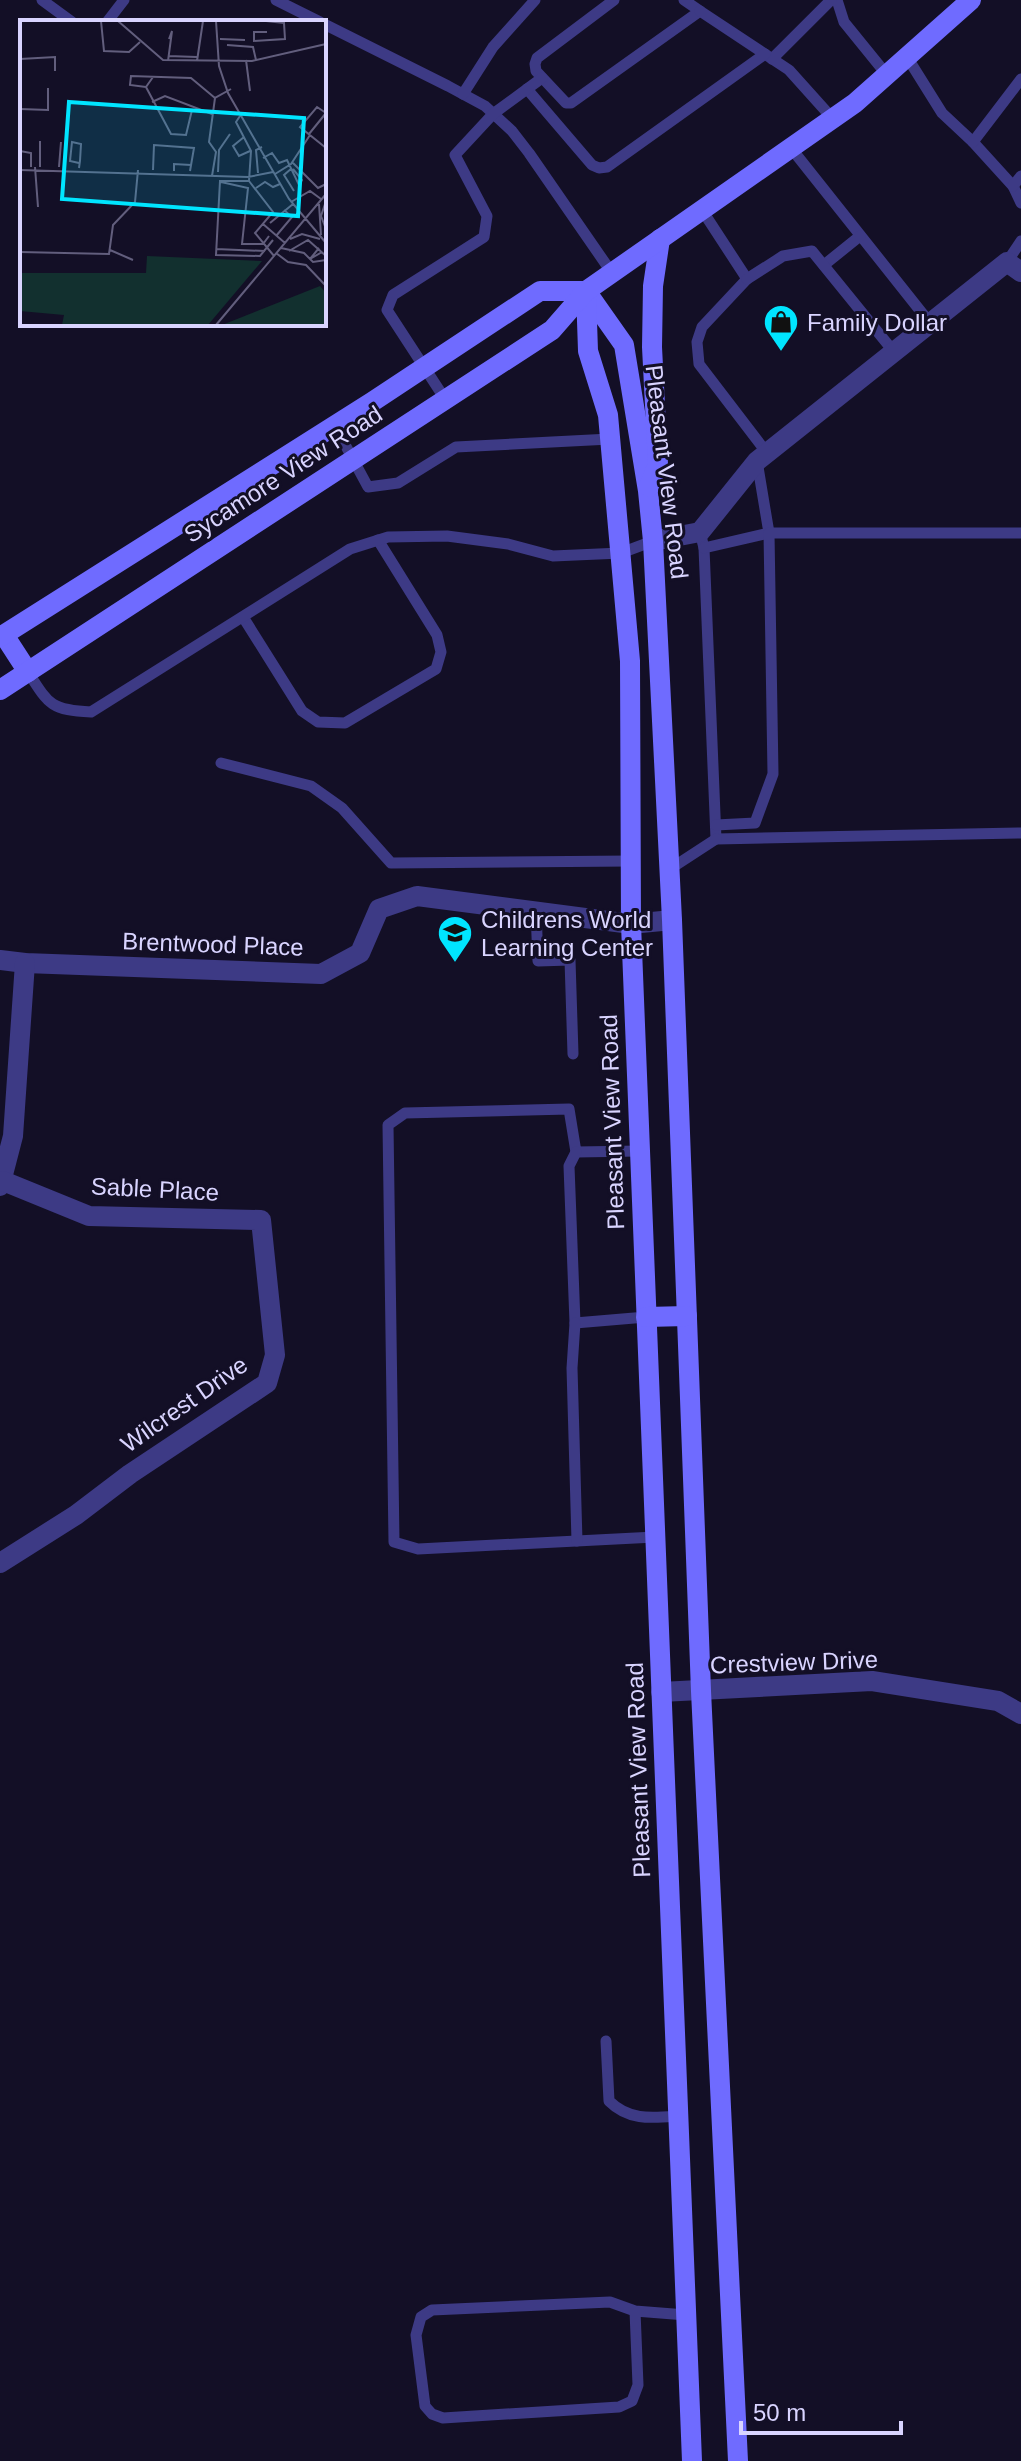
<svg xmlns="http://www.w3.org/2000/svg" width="1021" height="2461" viewBox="0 0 1021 2461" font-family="Helvetica,sans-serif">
<rect width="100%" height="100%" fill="#130f26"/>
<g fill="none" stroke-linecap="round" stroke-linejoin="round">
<g stroke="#3d3a85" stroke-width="11">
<path d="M42,0L72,22"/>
<path d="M276,0L320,22"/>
<path d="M614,0L537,58L535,64L536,71L566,103H571L700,11L684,0"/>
<path d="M837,0L844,22L887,75"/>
<path d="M700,11L789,70L833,119"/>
<path d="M107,22L124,0"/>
<path d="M324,24L448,86L485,106L512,131L529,153L612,273"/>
<path d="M907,57L942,113L973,142L1013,186L1021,203"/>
<path d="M772,59L831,0"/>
<path d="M527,89L592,165L599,168L607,167L765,54"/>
<path d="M463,94L493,47L535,0"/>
<path d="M973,142L1021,79"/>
<path d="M791,148L930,323"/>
<path d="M1013,186L1021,176"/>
<path d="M702,210L747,279L702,327L697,342L699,364L767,453"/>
<path d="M1007,262L1021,241"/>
<path d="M824,265L860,236"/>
<path d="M747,279L783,256L812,251L894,352"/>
<path d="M445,399L387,310L393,295L484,237L487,216L455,155L493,114L542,78"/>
<path d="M335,426L368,487L398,483L456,447L610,439"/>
<path d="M700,532L704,548L716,839L1021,833"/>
<path d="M704,548L769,533L757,461"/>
<path d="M243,617L302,711L318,722L345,723L436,669L441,652L437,635L378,540"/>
<path d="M28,672C49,705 51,710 91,712L350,549L388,537L447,536L508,544L553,556L621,553L653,541"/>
<path d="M221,763L311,786L342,808L391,863L630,861"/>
<path d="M716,825L755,823L773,774L769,533H1021"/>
<path d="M670,869L716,839"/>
<path d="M536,911L538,961L570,960L573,1054"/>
<path d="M639,1151L576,1152L569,1109L405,1113L388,1125L394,1542L418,1549L655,1537"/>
<path d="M576,1152L569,1166L575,1323L646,1317"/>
<path d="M575,1323L572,1368L577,1541"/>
<path d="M606,2041L609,2101C629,2121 652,2118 678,2116"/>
<path d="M635,2311L638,2385L632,2401L619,2407L443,2418L432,2414L425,2406L416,2335L421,2317L432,2310L610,2302L635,2311L686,2315"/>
</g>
<g stroke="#3d3a85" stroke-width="20">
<path d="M653,541L700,532L757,461L1007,262L1021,272"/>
<path d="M0,960L25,963L321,974L360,953L379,909L417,896L631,924L672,920"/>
<path d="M0,1186L13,1136L25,963"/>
<path d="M0,1563L76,1515L130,1474L267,1383L275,1355L261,1220L89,1216L3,1181"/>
<path d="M661,1692L872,1681L998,1701L1021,1714"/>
</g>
<g stroke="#6f6bff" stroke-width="20">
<path d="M586,291L624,345L648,491L653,541L672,920L701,1691L738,2461"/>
<path d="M586,291L588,351L608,415L630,661L631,924L692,2461"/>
<path d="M649,487L658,464L652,347L653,286L660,239"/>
<path d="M4,635L28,672"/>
<path d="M0,637L372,402L540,291H586"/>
<path d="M0,690L552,330L586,291L855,103L971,0"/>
<path d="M646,1317L687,1316"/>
</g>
</g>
<defs>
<symbol id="shop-pin" viewBox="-11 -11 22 30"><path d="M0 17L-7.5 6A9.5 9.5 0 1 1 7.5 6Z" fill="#00e5ff" stroke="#130f26"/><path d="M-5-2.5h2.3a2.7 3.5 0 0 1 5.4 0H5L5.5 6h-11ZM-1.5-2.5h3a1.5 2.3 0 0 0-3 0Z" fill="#111"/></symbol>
<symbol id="school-pin" viewBox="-11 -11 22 30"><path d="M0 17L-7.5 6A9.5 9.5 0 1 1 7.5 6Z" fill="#00e5ff" stroke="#130f26"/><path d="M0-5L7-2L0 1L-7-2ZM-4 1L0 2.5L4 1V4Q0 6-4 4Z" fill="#111"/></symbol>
</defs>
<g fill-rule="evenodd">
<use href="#shop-pin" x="761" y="302" width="40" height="54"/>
<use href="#school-pin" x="435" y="913" width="40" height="54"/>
</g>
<g text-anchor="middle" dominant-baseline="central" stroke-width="6" stroke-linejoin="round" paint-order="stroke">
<g font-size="24" fill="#d9d4ff" stroke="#130f26" text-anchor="start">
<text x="807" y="322">Family Dollar</text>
<text x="481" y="919">Childrens World<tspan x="481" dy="28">Learning Center</tspan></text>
</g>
<g font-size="24" fill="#d9d4ff" stroke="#130f26">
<text transform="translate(667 472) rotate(83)">Pleasant View Road</text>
<text transform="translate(283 474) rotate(-33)">Sycamore View Road</text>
<text transform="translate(213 944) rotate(2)">Brentwood Place</text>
<text transform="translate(612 1122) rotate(-92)">Pleasant View Road</text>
<text transform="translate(155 1189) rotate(3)">Sable Place</text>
<text transform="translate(184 1404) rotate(-35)">Wilcrest Drive</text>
<text transform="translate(794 1662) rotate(-2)">Crestview Drive</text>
<text transform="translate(638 1770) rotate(-92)">Pleasant View Road</text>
</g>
</g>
<g transform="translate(20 20)">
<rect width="306" height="306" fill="#130f26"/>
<path d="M127,236L242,241L188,305H42L44,295L0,291V253H126ZM300,266L306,273V305H202Z" fill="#12302f"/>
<path fill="none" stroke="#625e7d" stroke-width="2" d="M81,1L84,31L109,32L120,22M98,1L143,40L232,41L306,24M196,1L199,46L208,73L269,179L306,223M246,1L264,3L265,19L234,21V12H247M200,19L225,20M207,25L233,27L236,40M148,36L177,37M0,39L35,37V51M226,40L230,71M148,41L152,11L149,19M177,41L183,1M133,57L126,67L151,114L166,115L172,90M126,67L110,65L111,56L171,58L195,78M132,82L145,76L192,94M0,89L28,90V68M306,93L297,87L280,107L306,128M220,96L216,102L231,131L229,161L253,192L235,213L254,236M289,114L306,93M224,117L213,126L219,136L230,131M0,131L11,133V147M243,138L252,133L259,143L267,140L279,165L282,160L273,149M272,142L298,168L306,164M15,147L18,187M20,147V121M39,147L41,122M59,148L60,141L61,124L52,122L50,141L59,143M272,148L264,155L274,171M0,150L228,157L253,152M133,150L134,125L174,128L170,151M154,151V144L171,145M198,152L199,130L210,114M238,153L236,130L242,127M255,154L271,144L290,115M192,156L196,132L189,122L195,78L211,69M229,161H200L196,235L240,236L253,220M201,162L228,168L222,224H243L249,216M236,168L245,162L253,167L260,164M306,181L301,196L306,209M271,182L290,171L301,179M299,184L301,215M250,203L273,184M243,204L265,223M256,216L272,197L264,190M270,219L282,214L300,219M261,228L284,233L293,242L306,240M299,228L290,239L302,232M196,229L245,231M90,230L113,240M269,231L288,220L306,236M0,232L89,234L93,205L115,182L118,150M256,233L268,242L286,245L306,266M196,305L306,174"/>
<path fill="#00e5ff" fill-opacity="0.15" stroke="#00e5ff" stroke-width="4" d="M49,82L284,98L278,196L42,179Z"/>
<rect width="306" height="306" fill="none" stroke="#d9d4ff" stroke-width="4"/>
</g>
<path d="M741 2421v12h160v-12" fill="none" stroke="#d9d4ff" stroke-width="4"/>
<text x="753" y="2421" font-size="24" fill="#d9d4ff" stroke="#130f26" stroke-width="6" paint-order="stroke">50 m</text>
</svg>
